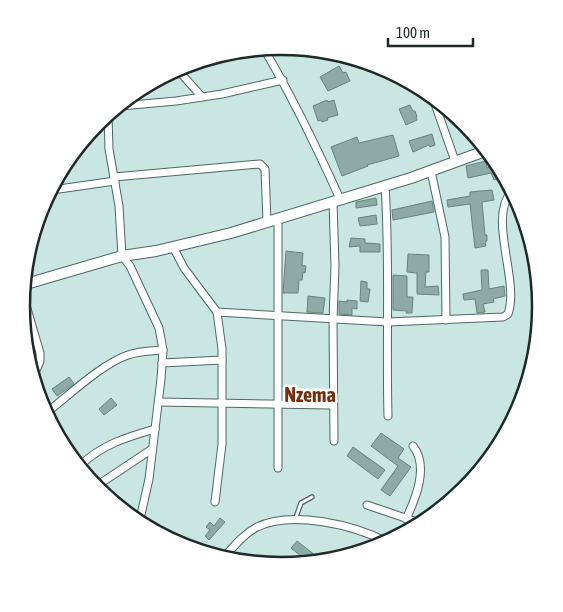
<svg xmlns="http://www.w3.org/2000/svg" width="563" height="612" viewBox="0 0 563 612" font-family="'Asap Condensed',sans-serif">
<rect width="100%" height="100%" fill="#c9e6e3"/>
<g fill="#8eaaa7" stroke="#67827f">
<path d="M339,66L343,73L346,72L350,81L328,91L320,77Z"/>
<path d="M327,100L328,102L334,100L338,115L327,118L328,120L322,122L321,120L318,121L313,106Z"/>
<path d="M410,105L413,111H415L417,117H416L417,120L406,125L399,109Z"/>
<path d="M432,134L435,145L430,147L429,145L413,152L409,141Z"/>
<path d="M393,135L399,156L367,165L368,166L342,176L331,147L357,137L359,143Z"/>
<path d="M486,161L487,168L495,166L502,177L494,180L491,173L468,178L466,166Z"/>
<path d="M492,190L494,200L482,202L485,235H487V241L485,242L486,246L475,248L470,204L448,207L447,200L470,196V192Z"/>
<path d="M376,198L377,205L356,208V202Z"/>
<path d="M432,201L434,212L393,220L392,210Z"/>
<path d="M376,215L377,224L360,226L358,218Z"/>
<path d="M351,238L365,239V243L380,244V252H360V246L349,247Z"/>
<path d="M286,251L303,253L302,265L306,266L305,273L303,272L302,280H299L298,293H283Z"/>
<path d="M408,254L429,255V272H426L425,287L438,286L439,295L417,294V273L407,272Z"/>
<path d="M481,270H488L489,289L504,286L505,296L493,299L494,302L483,304L485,312L477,313L475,299L464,300L463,294L482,290Z"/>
<path d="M393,275L407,276V297H413L412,313H406L407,311L393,310Z"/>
<path d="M361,281L367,282V289H370L368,302L360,301Z"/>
<path d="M308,296L325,298L323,313L307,312Z"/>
<path d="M347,300L357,301V309L352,308V315L339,314V301L347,302Z"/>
<path d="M69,377L74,384L57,396L52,389Z"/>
<path d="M111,398L117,405L104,415L99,409Z"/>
<path d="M381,433L404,449L398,458L411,467L390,496L381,490L398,466L371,446Z"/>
<path d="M353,447L385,470L378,479L347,456Z"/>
<path d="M220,518L225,522L209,540L205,536L210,530L206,527L210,522L214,526Z"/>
<path d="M297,541L320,559L307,561L291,548Z"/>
</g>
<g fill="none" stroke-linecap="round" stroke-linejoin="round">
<defs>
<path id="lane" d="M295,520L301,503L312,497"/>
<g id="street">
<path d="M264,49C293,98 317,148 340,199"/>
<path d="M177,69L202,97"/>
<path d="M434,101L455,161"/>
<path d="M121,106L176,101L222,94L283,80"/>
<path d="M108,115L109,149L119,206L122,256L130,266L159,328L163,350L161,379L149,479L140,519"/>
<path d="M431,171L445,237L446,320"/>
<path d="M114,177L260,164L265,169L267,222"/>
<path d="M385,185C390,262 386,339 388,416"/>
<path d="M52,190L115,181"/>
<path d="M333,202L335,266L333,320L334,441"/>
<path d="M278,219V468"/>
<path d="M173,247L184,268L217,312L222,349V444L215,502"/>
<path d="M23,295L40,353V361L35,373"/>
<path d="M217,312L388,322L503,317L508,314C520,280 487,218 512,191"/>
<path d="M162,363L222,360"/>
<path d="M159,402L332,405"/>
<path d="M46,413C68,396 103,363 128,355C139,351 151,351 163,350"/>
<path d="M81,465C101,445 127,437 155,429"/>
<path d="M95,487L152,449"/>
<path d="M367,505L417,522"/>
<path d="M406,519C416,498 429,466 413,446"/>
<path d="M226,555C235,545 244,534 257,527C292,510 354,525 387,542"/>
</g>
<path id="secondary" d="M26,284L122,256L156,251L231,233L411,178L485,151"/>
</defs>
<use href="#lane" stroke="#4d6765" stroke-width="5.5"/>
<use href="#street" stroke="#4d6765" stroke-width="9"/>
<use href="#secondary" stroke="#4d6765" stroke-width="12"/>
<use href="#lane" stroke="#fff" stroke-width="3"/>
<use href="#street" stroke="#fff" stroke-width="7"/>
<use href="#secondary" stroke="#fff" stroke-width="10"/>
</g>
<g text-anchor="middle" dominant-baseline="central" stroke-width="5" stroke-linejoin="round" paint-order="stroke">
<g font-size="20" font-weight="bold" fill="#70310f" stroke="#fff">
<text x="310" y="394">Nzema</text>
</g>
</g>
<path d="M0 0H563V612H0ZM30 306a251 251 0 1 1 502 0a251 251 0 1 1-502 0Z" fill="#fff" fill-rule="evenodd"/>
<path fill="none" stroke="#1e2928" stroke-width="2.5" d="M30 306a251 251 0 1 1 502 0a251 251 0 1 1-502 0Z"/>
<path d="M388 38v8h85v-8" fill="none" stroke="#1e2928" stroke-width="2.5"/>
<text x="396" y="38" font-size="15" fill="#1e2928" stroke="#ffffff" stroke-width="4" paint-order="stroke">100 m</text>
</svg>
